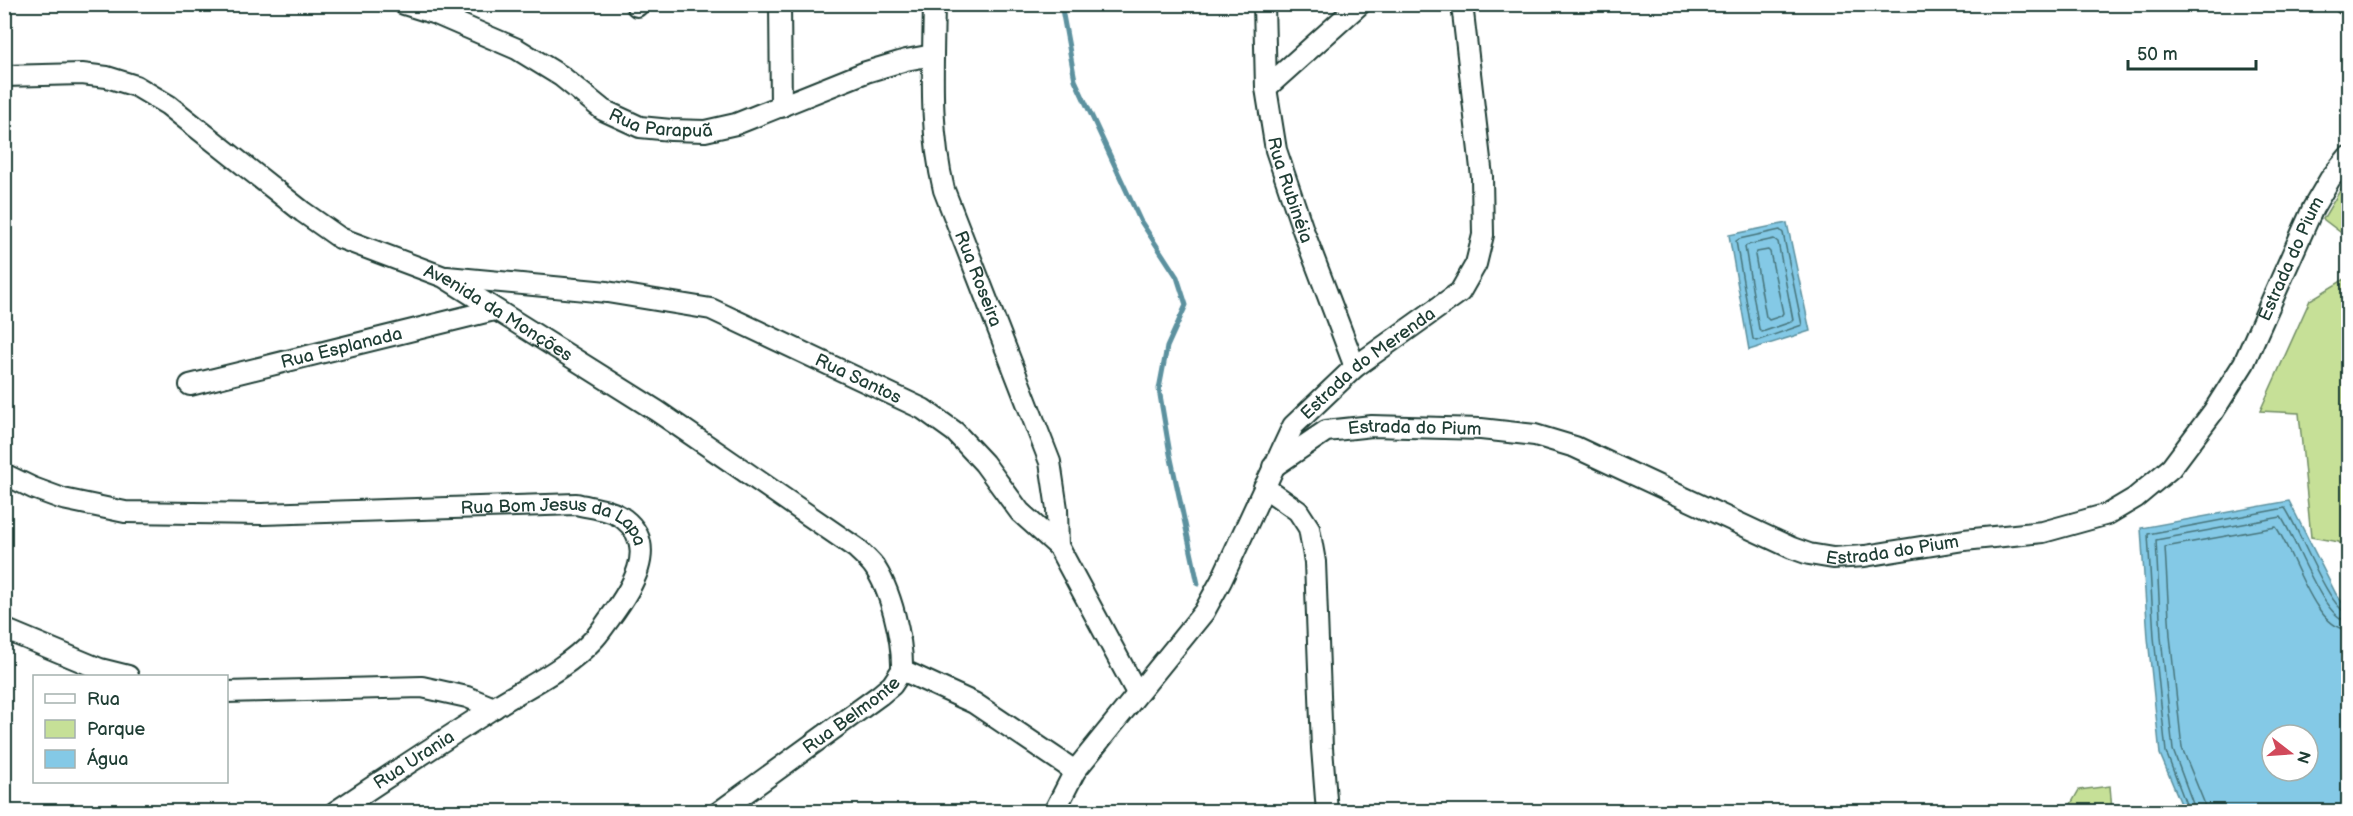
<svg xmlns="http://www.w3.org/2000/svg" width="2353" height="816" viewBox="0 0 2353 816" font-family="'Balsamiq Sans',sans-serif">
<rect width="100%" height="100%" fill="#fff"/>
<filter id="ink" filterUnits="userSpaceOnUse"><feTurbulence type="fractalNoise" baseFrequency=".0167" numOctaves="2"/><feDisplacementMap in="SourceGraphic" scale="12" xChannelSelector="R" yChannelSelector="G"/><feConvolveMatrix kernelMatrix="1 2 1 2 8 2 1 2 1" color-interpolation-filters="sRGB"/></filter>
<g filter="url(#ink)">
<g fill="#c6e097" stroke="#728e66" stroke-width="1.5">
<path d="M2348,177V238L2323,219Z"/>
<path d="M2348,277V557L2339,542L2311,537L2299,413L2260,411L2310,300Z"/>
<path d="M2110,786L2112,811H2067L2079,790Z"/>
</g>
<g fill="#84c9e6" stroke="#5c919f" stroke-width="1.5" fill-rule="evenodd">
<path d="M1787,223L1810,331L1749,350L1729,235Z"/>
<path d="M2289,501L2336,594L2348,610V811H2184L2160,754L2148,638L2141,528ZM2272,735H2308V771H2272Z"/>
</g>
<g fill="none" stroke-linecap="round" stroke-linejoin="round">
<g stroke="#47757b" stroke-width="1.5">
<path d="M1780,230L1783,233L1802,325L1756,341L1753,339L1736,241L1739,239Z"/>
<path d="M1774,239L1778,242L1793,320L1791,322L1762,332L1759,329L1745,247L1747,245Z"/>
<path d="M1768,250L1770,252L1783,313L1781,316L1769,320L1766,317L1755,255L1757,252Z"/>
<path d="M2189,812L2166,752L2154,637L2148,534L2285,508C2298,526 2330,611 2348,613"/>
<path d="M2196,812L2173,750L2161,637L2156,540L2281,517C2296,538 2323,619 2348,621"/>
<path d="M2205,812L2204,802L2182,748L2170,636L2165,547L2276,527C2294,552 2314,628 2348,630"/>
</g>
<path stroke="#5c919f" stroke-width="5" d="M1061,4L1075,80L1140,220L1177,277L1186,305L1167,347L1159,389L1170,454L1198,584"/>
<defs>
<g id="minor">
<path id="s1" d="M404,4L436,14L517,49L561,76L603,110L640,127L671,130L705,131L736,124L866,72L906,60L933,55"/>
<path d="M780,4L781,107"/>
<path id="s2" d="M934,4C933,67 929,129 944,190L1050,462L1057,509L1058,546"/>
<path id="s3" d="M1264,4L1266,88L1276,150L1303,230L1355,367"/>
<path d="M2345,4L2348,5"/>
<path d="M637,6L639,4"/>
<path id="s4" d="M4,76L82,74L107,77L136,86L168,105L303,212L340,238L444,277L657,411L856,548C862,554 868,559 873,565C891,589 903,641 902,670"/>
<path d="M1266,88L1360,4"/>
<path id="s5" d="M447,277L607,292L711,309L923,409L955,432L984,463L1020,512L1058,546L1137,693"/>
<path id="s6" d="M190,385L494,310"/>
<path id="s7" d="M1273,467L1326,431L1372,426L1481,429L1535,435L1575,447L1792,548L1809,554L1833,558L1865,556L1964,540L2043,532L2108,514L2135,498L2171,468L2213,412L2244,363L2313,208L2330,179L2348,157"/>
<path id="s8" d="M4,474L33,488L63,499L125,512L262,514L576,504C592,508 611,509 624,519C660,547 630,591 610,618C604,626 599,634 593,640C565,670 526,687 492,709C439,743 387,777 335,812"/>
<path d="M1264,487L1298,511L1309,528L1315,562L1322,748L1327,812"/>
<path d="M4,629L100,669L128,676"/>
<path d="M902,670L974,703L1075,771"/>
<path d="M226,692L422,687L467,697L494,708"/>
<path id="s9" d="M719,812L880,695L892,685L902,670"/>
<path id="s10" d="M1054,812L1075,771L1204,612L1221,581L1293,426L1355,367L1460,292L1476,264L1483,235L1482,177L1462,4"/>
</g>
</defs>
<use href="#minor" stroke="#1f3d34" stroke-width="24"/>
<use href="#minor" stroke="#fff" stroke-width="20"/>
</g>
</g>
<g text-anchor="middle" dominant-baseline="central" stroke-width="4.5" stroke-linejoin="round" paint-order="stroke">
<g font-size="18" fill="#1f3d34" stroke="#fff">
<text stroke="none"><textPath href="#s1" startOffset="288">Rua Parapuã</textPath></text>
<text stroke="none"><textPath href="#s3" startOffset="189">Rua Rubinéia</textPath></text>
<text stroke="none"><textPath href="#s7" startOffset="1197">Estrada do Pium</textPath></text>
<text stroke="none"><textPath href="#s2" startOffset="282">Rua Roseira</textPath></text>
<text stroke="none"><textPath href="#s4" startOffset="564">Avenida da Monções</textPath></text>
<text stroke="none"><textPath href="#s6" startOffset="156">Rua Esplanada</textPath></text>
<text stroke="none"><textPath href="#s10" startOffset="555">Estrada do Merenda</textPath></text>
<text stroke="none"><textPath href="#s5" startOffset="429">Rua Santos</textPath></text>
<text stroke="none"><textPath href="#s7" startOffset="153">Estrada do Pium</textPath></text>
<text stroke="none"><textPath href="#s8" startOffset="562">Rua Bom Jesus da Lapa</textPath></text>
<text stroke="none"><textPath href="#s7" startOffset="657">Estrada do Pium</textPath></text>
<text stroke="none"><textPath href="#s9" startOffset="164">Rua Belmonte</textPath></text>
<text transform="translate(414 760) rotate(-33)">Rua Urania</text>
</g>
</g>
<rect width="2353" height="816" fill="none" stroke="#fff" stroke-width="24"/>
<rect x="12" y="12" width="2329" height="792" fill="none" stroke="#1f3d34" stroke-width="2" filter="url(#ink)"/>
<rect x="33" y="675" width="195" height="108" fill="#ffffff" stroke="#a5b1ae" stroke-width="1.5"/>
<rect x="45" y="694" width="30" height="9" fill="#ffffff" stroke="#a5b1ae" stroke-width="1.5"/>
<text x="87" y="705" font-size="18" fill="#1f3d34">Rua</text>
<rect x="45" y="720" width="30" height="18" fill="#c6e097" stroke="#a5b1ae" stroke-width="1.5"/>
<text x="87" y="735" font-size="18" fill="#1f3d34">Parque</text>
<rect x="45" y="750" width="30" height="18" fill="#84c9e6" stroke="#a5b1ae" stroke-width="1.5"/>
<text x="87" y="765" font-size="18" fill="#1f3d34">Água</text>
<g transform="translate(2290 753) rotate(107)"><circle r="28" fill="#ffffff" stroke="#a5b1ae" stroke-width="1.5"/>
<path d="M0-4.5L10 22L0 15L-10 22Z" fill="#d1495b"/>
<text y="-9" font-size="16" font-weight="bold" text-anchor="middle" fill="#1f3d34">N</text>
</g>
<path d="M2128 60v9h128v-9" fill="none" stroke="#1f3d34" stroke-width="3"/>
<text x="2137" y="60" font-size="18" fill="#1f3d34" stroke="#ffffff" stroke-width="4.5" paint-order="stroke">50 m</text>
</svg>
